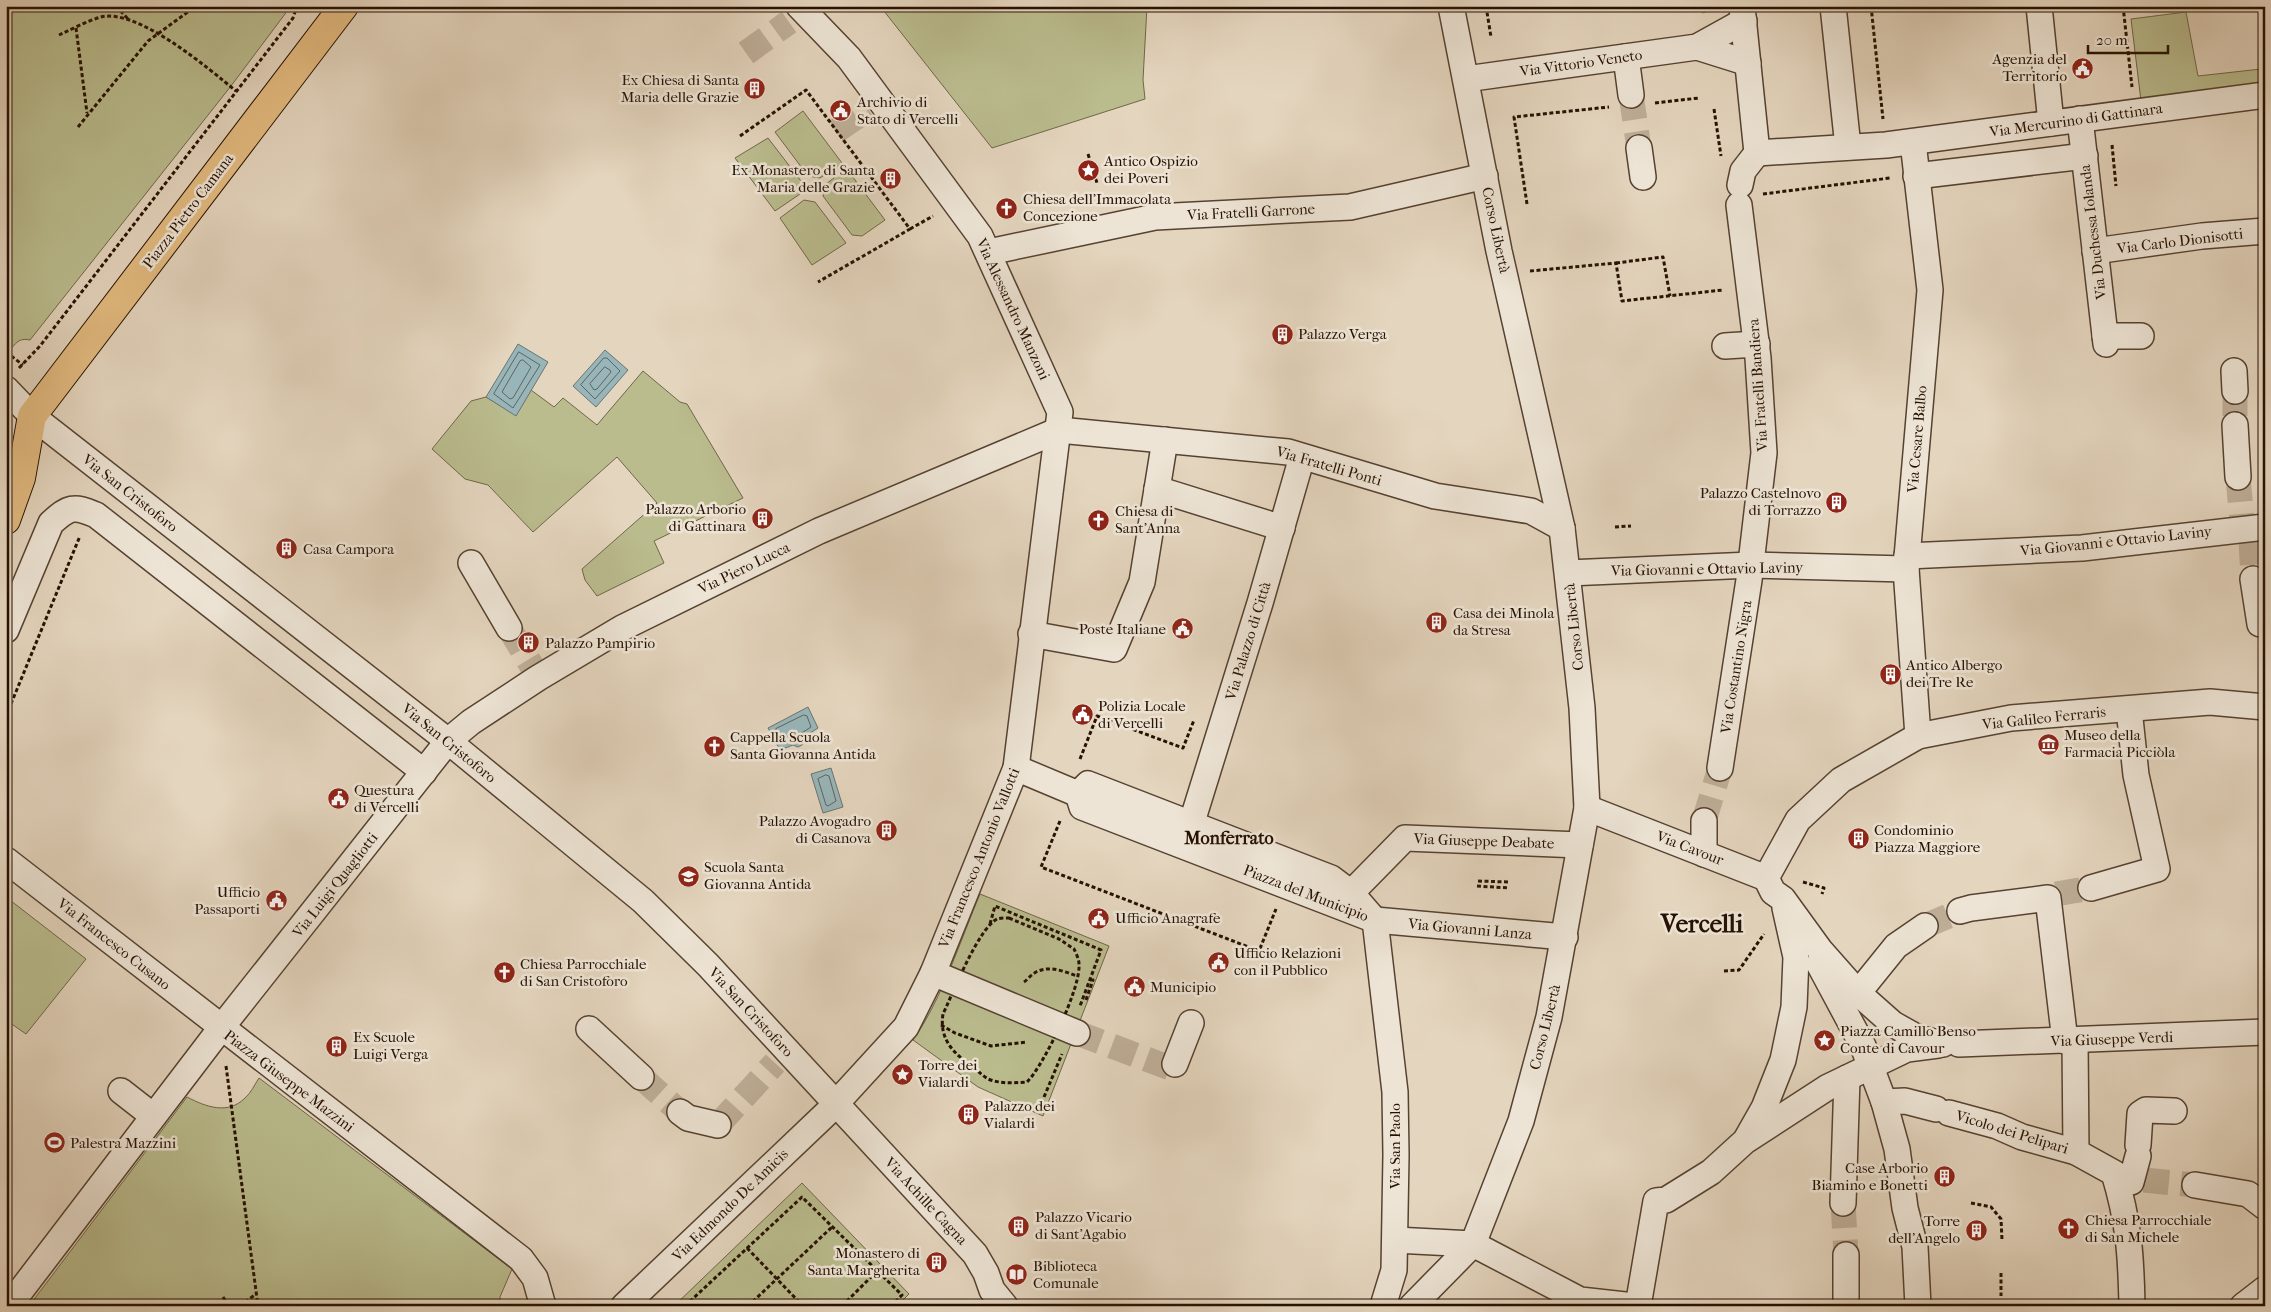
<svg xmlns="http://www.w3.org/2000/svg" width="2271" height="1312" viewBox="0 0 2271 1312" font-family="'IM FELL French Canon',serif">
<rect width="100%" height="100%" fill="#e4d5be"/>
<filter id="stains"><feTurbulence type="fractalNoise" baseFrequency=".004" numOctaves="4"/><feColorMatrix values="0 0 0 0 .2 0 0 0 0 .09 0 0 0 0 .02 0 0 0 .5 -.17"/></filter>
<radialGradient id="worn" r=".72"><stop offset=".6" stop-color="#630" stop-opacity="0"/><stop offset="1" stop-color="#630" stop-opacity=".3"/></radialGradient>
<g fill="#babc8e" stroke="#706648">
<path d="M6,6H291L231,86L30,340C21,338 17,341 11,349L6,345Z"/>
<path d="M880,6H1147L1143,80L1145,99L992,148Z"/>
<path d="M2186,12L2198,76L2261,69L2259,83L2142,109L2131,19Z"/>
<path d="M803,111L842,163L820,178L808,176L775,132Z"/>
<path d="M768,138L801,181L800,194L775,211L735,158Z"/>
<path d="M846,168L885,220L862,236L852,235L823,196L825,185Z"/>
<path d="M804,200L815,202L846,243L812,265L780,218Z"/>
<path d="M643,371L680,402L687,404L743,498L654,541L664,563L597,596L585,580L582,569L657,503L617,457L533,532L488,485L465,479L432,449L471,401L486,397L516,415L531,390L554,407L563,398L597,425Z"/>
<path d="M980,894L1109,946L1043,1116L978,1087L913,1040C941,1001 961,939 980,894Z"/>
<path d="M6,897L86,959L26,1034L6,1020Z"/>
<path d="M259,1078L512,1269L500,1297V1306H29L187,1097C206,1107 228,1115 245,1098C251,1093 255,1084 259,1078Z"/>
<path d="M802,1183L909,1294L897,1306H674Z"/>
</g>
<g fill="#98b6ba" stroke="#6a7470">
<path d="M518,344L548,362L516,416L486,397Z"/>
<path d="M605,350L628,370L596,407L573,386Z"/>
<path d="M808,707L818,728L804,737L802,745L798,747L793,745L780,750L768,728Z"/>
<path d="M831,768L843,807L823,813L811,774Z"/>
</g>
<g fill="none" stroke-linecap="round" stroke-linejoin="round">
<g stroke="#5f645e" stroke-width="1">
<path d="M519,352L540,365L513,408L494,394Z"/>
<path d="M604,358H607L620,371L595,399L581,385Z"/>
<path d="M523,360L531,367L513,398L510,399L502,392L520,361Z"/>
<path d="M605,367L610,370L611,372L597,389L594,390L590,384Z"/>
<path d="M804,715L807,716L811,727L800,734L797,741L782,743L776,729Z"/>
<path d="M826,775L829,776L836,801L828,806L826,805L818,779Z"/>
</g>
<g stroke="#beae98" stroke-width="25" stroke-dasharray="25 12" stroke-linecap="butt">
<path d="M746,53L789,22"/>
<path d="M1631,95L1639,148"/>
<path d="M836,131L868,109"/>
<path d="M2235,391V425"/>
<path d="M2238,477L2242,522"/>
<path d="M2251,540L2253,579"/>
<path d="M509,628L533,668"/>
<path d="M1704,821L1720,768"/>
<path d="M2056,894L2091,888"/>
<path d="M1925,926L1960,911"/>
<path d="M1077,1033L1170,1068L1175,1064"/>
<path d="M641,1077L680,1112"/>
<path d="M718,1125L775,1063"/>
<path d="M2144,1180L2195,1185"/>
<path d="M1843,1203L1846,1255"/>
</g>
<defs>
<g id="minor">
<path d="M1833,6L1848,147"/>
<path d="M2039,6L2051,123"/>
<path d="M1742,7L1757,153"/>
<path d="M1697,47L1748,63"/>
<path d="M1626,57L1631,95"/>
<path d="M1466,79L1697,47L1744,21"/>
<path d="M2080,119L2106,344"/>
<path d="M1913,142L1930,290L1906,569L1918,736"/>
<path d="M1639,148L1643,177"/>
<path d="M1757,153L1886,145L2265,95"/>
<path d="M1916,176L2085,156"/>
<path d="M1740,185L1743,171L1757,153"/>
<path d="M2095,251L2202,236L2265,231"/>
<path d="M989,252L1155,217L1350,207L1485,176"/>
<path d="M2105,336H2141"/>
<path d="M1725,346L1757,344"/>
<path d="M2234,371L2235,391"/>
<path d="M6,389L32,416L448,741L643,901L708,965L975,1254L986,1273L992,1290L1005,1306"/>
<path d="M2235,425L2238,477"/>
<path d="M1157,489L1282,528"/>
<path d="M1907,556L2082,548L2265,527"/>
<path d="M471,563L509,628"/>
<path d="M1568,573L1751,565L1906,569"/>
<path d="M2253,579L2260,624"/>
<path d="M6,630L51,523C69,507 73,505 96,515L424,772"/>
<path d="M1031,634L1114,649L1142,582L1165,440"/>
<path d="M1016,768L1078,794"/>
<path d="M1720,768L1749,580L1764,453L1758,358L1739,205"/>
<path d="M1078,794L1082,807L1375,920L1565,937"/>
<path d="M1078,794L1088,784L1331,878L1351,893L1371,916"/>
<path d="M1587,808L1766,878L1773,892L1783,899L1820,950L1858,993L1893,1024L1918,1038L1943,1044"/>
<path d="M1704,821V854"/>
<path d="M1191,825L1260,603L1302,457"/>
<path d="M6,860L521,1259L535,1278L543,1306"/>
<path d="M1766,878L1798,820L1841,780L1918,736L2011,718L2210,702L2265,707"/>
<path d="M2091,888L2157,869L2136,775L2129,709"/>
<path d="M1351,893L1405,838L1580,845"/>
<path d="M1960,911L1971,908L2048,898L2065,1041"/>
<path d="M1375,920L1395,1092L1396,1155L1394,1270L1383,1306"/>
<path d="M1819,964L1863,1046L1884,1102L1897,1149L1905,1208L1915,1247L1918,1306"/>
<path d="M933,973L1077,1033"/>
<path d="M1858,993L1896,946L1925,926"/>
<path d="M589,1029L641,1077"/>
<path d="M2075,1041L2076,1152"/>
<path d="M1959,1044L2265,1032"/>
<path d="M1175,1064L1191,1023"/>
<path d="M121,1091L153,1116"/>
<path d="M1884,1102L1905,1101L1936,1109"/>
<path d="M680,1112L688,1118L718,1125"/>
<path d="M1949,1113L1997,1126L2022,1137L2076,1152L2114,1173C2129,1222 2131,1256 2132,1306"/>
<path d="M1747,1138L1764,1108L1783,1060L1794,1007L1796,957L1785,908"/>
<path d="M2138,1145L2140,1114L2146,1110L2174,1111"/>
<path d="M2131,1182L2138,1156"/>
<path d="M2195,1185L2248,1194L2265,1207"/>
<path d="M1843,1203L1847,1078"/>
<path d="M1395,1240L1473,1244L1580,1300L1634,1306"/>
<path d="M1846,1255V1306"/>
<path d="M9,1306L221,1028L448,741L471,722L538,678L622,628L819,531L1059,430L1288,452L1435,496L1531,511L1562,528"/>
<path d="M624,1306L829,1111L906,1027L933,973L1016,768L1060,412L980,236L849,58L799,6"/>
<path d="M1412,1306L1473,1244L1521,1121L1549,1017L1587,808L1582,708L1562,528L1499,251L1451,6"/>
<path d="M1638,1306L1656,1201L1666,1200L1711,1172L1745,1141L1828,1087L1907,1049L1938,1045"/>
<path d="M2243,1306L2265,1289"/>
</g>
<path id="major" d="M6,520L21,478L32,416L344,6"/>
</defs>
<use href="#minor" stroke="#564231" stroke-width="28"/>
<use href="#major" stroke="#261102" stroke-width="30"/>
<g stroke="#261102" stroke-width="3" stroke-dasharray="4 2.5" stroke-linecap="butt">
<path d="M116,6L129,20"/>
<path d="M186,6L188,11"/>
<path d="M214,6L222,8L233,6"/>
<path d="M1486,6L1491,37"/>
<path d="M1703,6L1704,13"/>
<path d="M1871,6L1883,119"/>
<path d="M2123,6L2132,87"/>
<path d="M76,28L87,113"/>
<path d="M59,35C72,29 87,21 101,17C138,8 209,69 236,91"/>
<path d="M1655,103L1699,98"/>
<path d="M1714,109L1721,156"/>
<path d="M78,127L148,41L196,6"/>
<path d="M740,136L806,90L910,229L818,282"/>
<path d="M2112,145L2116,186"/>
<path d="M1088,154L1097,183"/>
<path d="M1763,194L1890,178"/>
<path d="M1527,204L1514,117L1609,107"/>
<path d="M910,229L933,216"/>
<path d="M1616,263L1663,257L1670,296"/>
<path d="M1530,271L1616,263L1622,301L1723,290"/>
<path d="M6,352L23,365"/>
<path d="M19,368L40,346L293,18L297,6"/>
<path d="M1615,527L1631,526"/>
<path d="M6,716L80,536"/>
<path d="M1080,759L1097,716L1183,748L1194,720"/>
<path d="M1060,821L1041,867L1259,951L1276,909"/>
<path d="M1478,881L1509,882"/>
<path d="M1803,882L1824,888L1822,894"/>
<path d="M1477,886L1509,888"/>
<path d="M1009,918L1059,939L1074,949C1076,953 1079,959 1079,964C1081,988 1044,1065 1027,1082C1014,1083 1001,1084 988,1079C983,1076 978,1071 973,1067C953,1053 939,1039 943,1014C953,993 978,929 997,919C1000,918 1005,918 1009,918Z"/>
<path d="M990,924L995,906L1101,950L1080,1006"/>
<path d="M1724,971L1739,970L1764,934"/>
<path d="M1024,982C1027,980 1030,976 1033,974C1047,964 1063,971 1077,976"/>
<path d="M1086,1000L1093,980H1090"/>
<path d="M941,1025L955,1033L991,1046L1027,1042"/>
<path d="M226,1066L258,1306"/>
<path d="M1039,1109L1062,1054"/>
<path d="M1971,1203L1991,1207L2001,1219L2002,1240"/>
<path d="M747,1248L803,1306"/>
<path d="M2001,1273V1296"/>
<path d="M223,1297L229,1306"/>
<path d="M240,1306L256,1294"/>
<path d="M685,1306L802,1197L902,1295L891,1306"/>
<path d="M748,1306L832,1227"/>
<path d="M842,1306L877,1271"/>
</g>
<use href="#minor" stroke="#ede4d5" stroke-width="25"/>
<use href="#major" stroke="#e2ba7f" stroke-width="28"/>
</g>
<defs>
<symbol id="civic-disc" viewBox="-11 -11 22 22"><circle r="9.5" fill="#8f2418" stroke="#ede4d5"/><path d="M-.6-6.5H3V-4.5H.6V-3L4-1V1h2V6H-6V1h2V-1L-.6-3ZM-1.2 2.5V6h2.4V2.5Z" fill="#fff"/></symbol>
<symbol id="building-disc" viewBox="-11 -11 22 22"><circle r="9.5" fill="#8f2418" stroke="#ede4d5"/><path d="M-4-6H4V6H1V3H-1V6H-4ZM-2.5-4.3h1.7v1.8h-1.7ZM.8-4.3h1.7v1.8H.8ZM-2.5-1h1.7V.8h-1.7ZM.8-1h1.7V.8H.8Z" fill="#fff"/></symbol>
<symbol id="sight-disc" viewBox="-11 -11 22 22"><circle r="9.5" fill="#8f2418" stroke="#ede4d5"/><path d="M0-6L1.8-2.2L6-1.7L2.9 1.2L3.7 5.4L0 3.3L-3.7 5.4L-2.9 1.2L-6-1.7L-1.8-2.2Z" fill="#fff"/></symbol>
<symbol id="church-disc" viewBox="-11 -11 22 22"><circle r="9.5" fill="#8f2418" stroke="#ede4d5"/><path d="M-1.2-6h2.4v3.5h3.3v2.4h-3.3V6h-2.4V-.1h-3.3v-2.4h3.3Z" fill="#fff"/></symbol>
<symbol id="museum-disc" viewBox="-11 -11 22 22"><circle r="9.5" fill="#8f2418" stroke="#ede4d5"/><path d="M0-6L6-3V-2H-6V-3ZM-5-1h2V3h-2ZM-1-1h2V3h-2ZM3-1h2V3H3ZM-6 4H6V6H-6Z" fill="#fff"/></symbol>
<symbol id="school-disc" viewBox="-11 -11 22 22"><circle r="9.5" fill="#8f2418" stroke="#ede4d5"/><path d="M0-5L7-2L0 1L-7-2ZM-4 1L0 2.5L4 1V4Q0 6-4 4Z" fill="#fff"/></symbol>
<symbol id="stadium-disc" viewBox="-11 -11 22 22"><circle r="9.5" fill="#8f2418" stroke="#ede4d5"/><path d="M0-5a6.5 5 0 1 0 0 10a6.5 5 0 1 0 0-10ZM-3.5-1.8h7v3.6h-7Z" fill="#fff"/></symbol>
<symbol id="library-disc" viewBox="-11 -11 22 22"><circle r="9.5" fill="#8f2418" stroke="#ede4d5"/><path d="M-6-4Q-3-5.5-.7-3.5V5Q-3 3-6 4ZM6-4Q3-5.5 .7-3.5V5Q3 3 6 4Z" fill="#fff"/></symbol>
</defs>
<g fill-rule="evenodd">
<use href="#civic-disc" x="2070" y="56" width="25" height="25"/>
<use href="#building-disc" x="742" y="76" width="25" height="25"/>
<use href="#civic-disc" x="828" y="98" width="25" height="25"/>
<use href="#sight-disc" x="1076" y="158" width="25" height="25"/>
<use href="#building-disc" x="878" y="166" width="25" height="25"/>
<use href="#church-disc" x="994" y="196" width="25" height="25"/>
<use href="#building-disc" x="1270" y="322" width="25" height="25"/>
<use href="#building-disc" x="1824" y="490" width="25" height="25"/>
<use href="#building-disc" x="750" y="506" width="25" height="25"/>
<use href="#church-disc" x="1086" y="508" width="25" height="25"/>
<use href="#building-disc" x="274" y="536" width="25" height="25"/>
<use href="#building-disc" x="1424" y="610" width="25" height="25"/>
<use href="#civic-disc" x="1170" y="616" width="25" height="25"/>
<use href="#building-disc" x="516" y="630" width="25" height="25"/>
<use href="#building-disc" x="1878" y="662" width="25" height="25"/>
<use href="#civic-disc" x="1070" y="702" width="25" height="25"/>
<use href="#museum-disc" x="2036" y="732" width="25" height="25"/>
<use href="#church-disc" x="702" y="734" width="25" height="25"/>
<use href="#civic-disc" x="326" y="786" width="25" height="25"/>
<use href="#building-disc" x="874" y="818" width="25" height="25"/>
<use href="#building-disc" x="1846" y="826" width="25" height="25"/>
<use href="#school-disc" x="676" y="864" width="25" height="25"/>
<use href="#civic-disc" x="264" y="888" width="25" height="25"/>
<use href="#civic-disc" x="1086" y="906" width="25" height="25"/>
<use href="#civic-disc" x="1206" y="950" width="25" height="25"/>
<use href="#church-disc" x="492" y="960" width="25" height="25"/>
<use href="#civic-disc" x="1122" y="974" width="25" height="25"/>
<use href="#sight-disc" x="1812" y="1028" width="25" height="25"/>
<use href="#building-disc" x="324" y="1034" width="25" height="25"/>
<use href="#sight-disc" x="890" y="1062" width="25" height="25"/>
<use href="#building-disc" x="956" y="1102" width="25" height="25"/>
<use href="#stadium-disc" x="42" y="1130" width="25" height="25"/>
<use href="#building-disc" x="1932" y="1164" width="25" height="25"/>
<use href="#building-disc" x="1006" y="1214" width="25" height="25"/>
<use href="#church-disc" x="2056" y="1216" width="25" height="25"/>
<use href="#building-disc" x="1964" y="1218" width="25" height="25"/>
<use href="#building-disc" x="924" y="1250" width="25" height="25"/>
<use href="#library-disc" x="1004" y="1262" width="25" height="25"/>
</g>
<g text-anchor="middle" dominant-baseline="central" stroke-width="5" stroke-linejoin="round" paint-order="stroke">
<g font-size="15" fill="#261102" stroke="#ede4d5" text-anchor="start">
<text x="2067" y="59" text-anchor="end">Agenzia del<tspan x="2067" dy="17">Territorio</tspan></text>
<text x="739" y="80" text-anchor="end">Ex Chiesa di Santa<tspan x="739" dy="17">Maria delle Grazie</tspan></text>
<text x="857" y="102">Archivio di<tspan x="857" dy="17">Stato di Vercelli</tspan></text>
<text x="1104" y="161">Antico Ospizio<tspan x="1104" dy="17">dei Poveri</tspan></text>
<text x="875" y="170" text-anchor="end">Ex Monastero di Santa<tspan x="875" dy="17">Maria delle Grazie</tspan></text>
<text x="1023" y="199">Chiesa dell'Immacolata<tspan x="1023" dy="17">Concezione</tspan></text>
<text x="1298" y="334">Palazzo Verga</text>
<text x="1821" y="493" text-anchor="end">Palazzo Castelnovo<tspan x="1821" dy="17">di Torrazzo</tspan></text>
<text x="746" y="509" text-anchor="end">Palazzo Arborio<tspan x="746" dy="17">di Gattinara</tspan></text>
<text x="1115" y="511">Chiesa di<tspan x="1115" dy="17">Sant'Anna</tspan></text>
<text x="303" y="549">Casa Campora</text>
<text x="1453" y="613">Casa dei Minola<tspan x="1453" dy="17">da Stresa</tspan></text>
<text x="1166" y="629" text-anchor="end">Poste Italiane</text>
<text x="545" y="643">Palazzo Pampirio</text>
<text x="1906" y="665">Antico Albergo<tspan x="1906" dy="17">dei Tre Re</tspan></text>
<text x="1098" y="706">Polizia Locale<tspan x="1098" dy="17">di Vercelli</tspan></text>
<text x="2064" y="735">Museo della<tspan x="2064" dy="17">Farmacia Picciòla</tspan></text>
<text x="730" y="737">Cappella Scuola<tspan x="730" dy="17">Santa Giovanna Antida</tspan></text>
<text x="354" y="790">Questura<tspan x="354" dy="17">di Vercelli</tspan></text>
<text x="871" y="821" text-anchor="end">Palazzo Avogadro<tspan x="871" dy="17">di Casanova</tspan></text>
<text x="1874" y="830">Condominio<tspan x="1874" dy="17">Piazza Maggiore</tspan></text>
<text x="704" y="867">Scuola Santa<tspan x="704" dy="17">Giovanna Antida</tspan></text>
<text x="260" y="892" text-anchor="end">Ufficio<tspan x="260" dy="17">Passaporti</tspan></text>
<text x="1115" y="918">Ufficio Anagrafe</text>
<text x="1234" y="953">Ufficio Relazioni<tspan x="1234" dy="17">con il Pubblico</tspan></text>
<text x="520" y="964">Chiesa Parrocchiale<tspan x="520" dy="17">di San Cristoforo</tspan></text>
<text x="1150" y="987">Municipio</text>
<text x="1840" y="1031">Piazza Camillo Benso<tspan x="1840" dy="17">Conte di Cavour</tspan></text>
<text x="353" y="1037">Ex Scuole<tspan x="353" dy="17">Luigi Verga</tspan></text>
<text x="918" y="1065">Torre dei<tspan x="918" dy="17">Vialardi</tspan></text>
<text x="984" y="1106">Palazzo dei<tspan x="984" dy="17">Vialardi</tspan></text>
<text x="70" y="1143">Palestra Mazzini</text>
<text x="1928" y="1168" text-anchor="end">Case Arborio<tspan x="1928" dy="17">Biamino e Bonetti</tspan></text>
<text x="1035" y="1217">Palazzo Vicario<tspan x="1035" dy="17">di Sant'Agabio</tspan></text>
<text x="2085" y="1220">Chiesa Parrocchiale<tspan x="2085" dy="17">di San Michele</tspan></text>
<text x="1960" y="1221" text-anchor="end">Torre<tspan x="1960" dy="17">dell'Angelo</tspan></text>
<text x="920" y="1253" text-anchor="end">Monastero di<tspan x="920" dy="17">Santa Margherita</tspan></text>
<text x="1033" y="1266">Biblioteca<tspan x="1033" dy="17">Comunale</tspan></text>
</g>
<g font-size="15" fill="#261102" stroke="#ede4d5">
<text transform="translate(1581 63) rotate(-8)">Via Vittorio Veneto</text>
<text transform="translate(2076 120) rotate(-8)">Via Mercurino di Gattinara</text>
<text transform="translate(188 211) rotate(-53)">Piazza Pietro Camana</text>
<text transform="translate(1251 212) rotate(-3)">Via Fratelli Garrone</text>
<text transform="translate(1496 230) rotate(78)">Corso Libertà</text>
<text transform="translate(2093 232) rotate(-97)">Via Duchessa Iolanda</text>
<text transform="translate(2180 241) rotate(-7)">Via Carlo Dionisotti</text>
<text transform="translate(1013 309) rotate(65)">Via Alessandro Manzoni</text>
<text transform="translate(1758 385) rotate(-94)">Via Fratelli Bandiera</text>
<text transform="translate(1917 439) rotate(-85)">Via Cesare Balbo</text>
<text transform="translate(1329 466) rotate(16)">Via Fratelli Ponti</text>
<text transform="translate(130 493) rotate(38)">Via San Cristoforo</text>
<text transform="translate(2116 541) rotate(-6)">Via Giovanni e Ottavio Laviny</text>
<text transform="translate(744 568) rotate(-26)">Via Piero Lucca</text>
<text transform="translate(1707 569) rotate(-1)">Via Giovanni e Ottavio Laviny</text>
<text transform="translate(1574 627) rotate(-96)">Corso Libertà</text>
<text transform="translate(1248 641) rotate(-73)">Via Palazzo di Città</text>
<text transform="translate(1736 667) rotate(-81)">Via Costantino Nigra</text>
<text transform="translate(2044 718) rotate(-6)">Via Galileo Ferraris</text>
<text transform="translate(449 743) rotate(39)">Via San Cristoforo</text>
<text transform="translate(1484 841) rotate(2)">Via Giuseppe Deabate</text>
<text transform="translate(1690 848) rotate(21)">Via Cavour</text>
<text transform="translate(979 858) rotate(-68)">Via Francesco Antonio Vallotti</text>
<text transform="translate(335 885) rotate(-52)">Via Luigi Quagliotti</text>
<text transform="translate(1306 893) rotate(21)">Piazza del Municipio</text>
<text transform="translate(1470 929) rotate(5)">Via Giovanni Lanza</text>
<text transform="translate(114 944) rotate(38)">Via Francesco Cusano</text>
<text transform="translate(751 1012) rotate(47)">Via San Cristoforo</text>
<text transform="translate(1545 1027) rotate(-76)">Corso Libertà</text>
<text transform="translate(2112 1039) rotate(-2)">Via Giuseppe Verdi</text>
<text transform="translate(289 1081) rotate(37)">Piazza Giuseppe Mazzini</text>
<text transform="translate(2012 1132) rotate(17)">Vicolo dei Pelipari</text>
<text transform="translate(1395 1146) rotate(-90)">Via San Paolo</text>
<text transform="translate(926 1201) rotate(47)">Via Achille Cagna</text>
<text transform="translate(730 1205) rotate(-44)">Via Edmondo De Amicis</text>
</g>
<g font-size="18" font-weight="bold" fill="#261102" stroke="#ede4d5">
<text x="1229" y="838">Monferrato</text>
</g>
<g font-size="25" font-weight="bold" fill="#261102" stroke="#ede4d5">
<text x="1702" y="923">Vercelli</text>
</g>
</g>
<rect width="2271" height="1312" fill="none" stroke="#e4d5be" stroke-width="25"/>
<rect x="8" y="8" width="2256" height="1297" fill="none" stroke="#261102" stroke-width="2.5"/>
<rect x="12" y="12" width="2246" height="1287" fill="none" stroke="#261102"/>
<path d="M2088 45v8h80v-8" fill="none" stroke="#261102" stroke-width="2.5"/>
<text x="2096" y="45" font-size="15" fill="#261102" stroke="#ede4d5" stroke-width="4" paint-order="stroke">20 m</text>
<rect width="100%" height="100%" filter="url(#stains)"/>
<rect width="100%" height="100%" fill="url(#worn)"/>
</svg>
